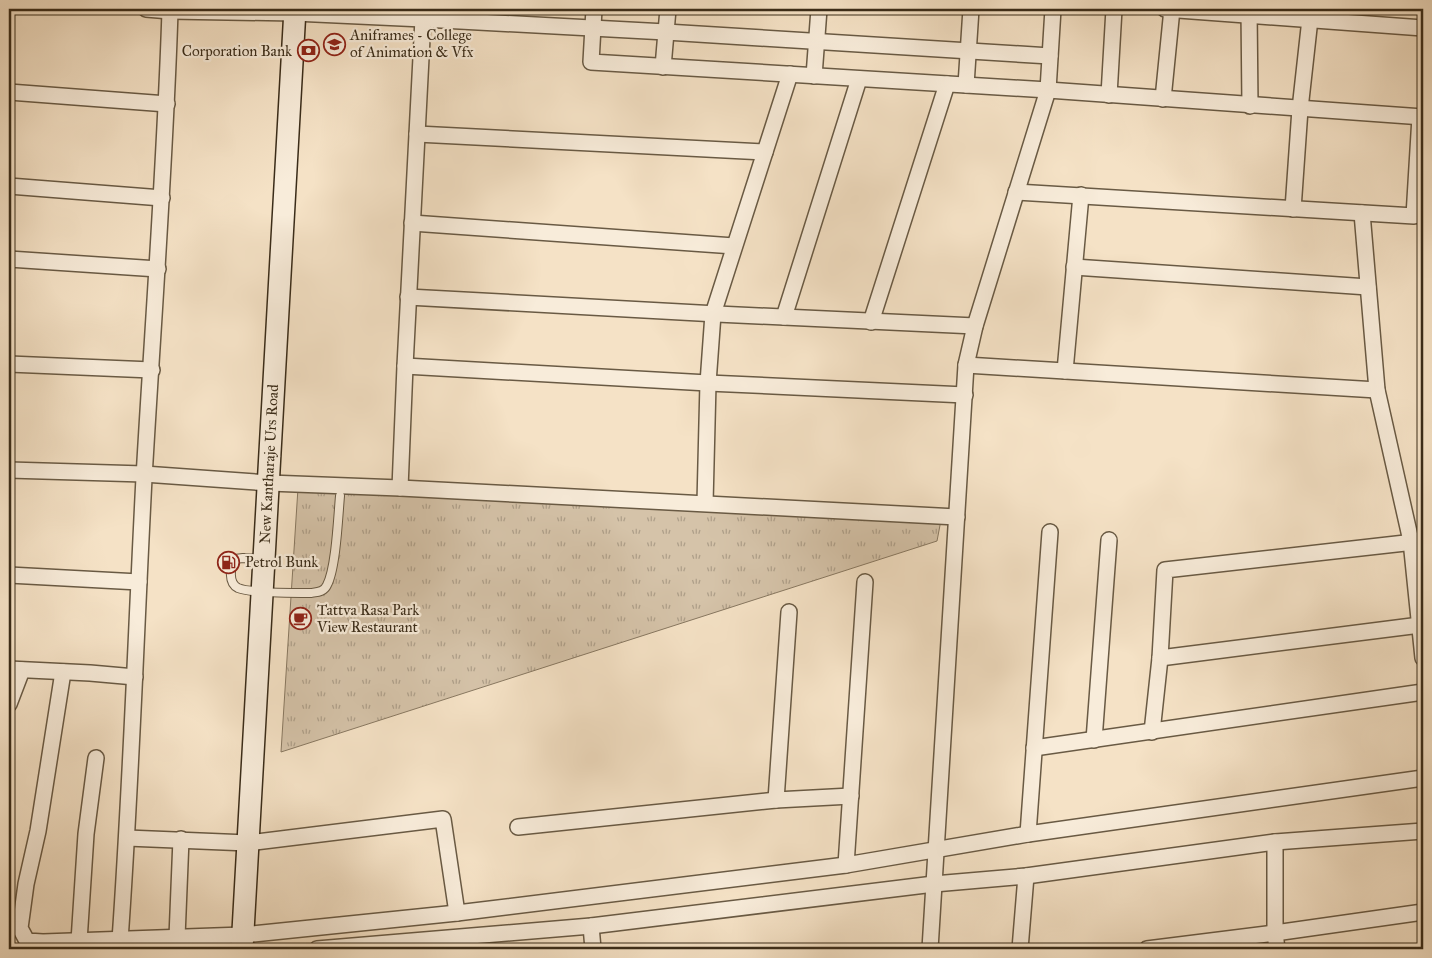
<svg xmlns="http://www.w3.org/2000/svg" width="1432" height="958" viewBox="0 0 1432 958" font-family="'IM FELL Great Primer',serif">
<defs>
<pattern id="park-tufts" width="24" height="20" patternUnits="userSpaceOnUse" patternTransform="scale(1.25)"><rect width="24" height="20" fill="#d5c3a9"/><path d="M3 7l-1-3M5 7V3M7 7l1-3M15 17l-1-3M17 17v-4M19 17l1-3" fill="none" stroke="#ae9f89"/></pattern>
</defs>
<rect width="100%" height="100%" fill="#f5e2c6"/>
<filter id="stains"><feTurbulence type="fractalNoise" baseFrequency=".004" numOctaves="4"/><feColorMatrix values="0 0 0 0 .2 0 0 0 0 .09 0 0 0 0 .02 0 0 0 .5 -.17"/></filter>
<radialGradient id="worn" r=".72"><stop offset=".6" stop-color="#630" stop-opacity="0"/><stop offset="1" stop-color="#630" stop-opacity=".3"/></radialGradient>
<path fill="url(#park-tufts)" stroke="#887861" d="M298,488L941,520L937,541L281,752Z"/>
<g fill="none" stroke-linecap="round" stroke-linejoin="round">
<defs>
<path id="service" d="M264,559L243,558L235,559C230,567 228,583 238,588C249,593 296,593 311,593C317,592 324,592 327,585C336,568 338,518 340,496"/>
<g id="minor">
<path d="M146,9L170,11L294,13L423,19L666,32L1050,56"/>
<path d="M594,9L591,62L1048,90L1423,117"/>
<path d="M1165,9L1423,28"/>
<path d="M1249,9L1250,106"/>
<path d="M663,67L668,9"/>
<path d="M814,76L819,9"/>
<path d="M966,85L971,9"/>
<path d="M9,92L167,104"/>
<path d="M1109,95L1114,9"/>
<path d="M1163,99L1172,9"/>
<path d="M417,134L765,152"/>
<path d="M9,186L162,198"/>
<path d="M1016,192L1414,216L1420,117"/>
<path d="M1293,209L1300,109L1310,19"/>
<path d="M1362,213L1377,390L1411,541L1423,658"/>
<path d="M412,223L734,246"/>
<path d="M9,259L158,269"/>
<path d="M1074,267L1368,287"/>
<path d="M408,297L717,314L975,326"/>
<path d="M784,317L859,79"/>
<path d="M871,322L947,84"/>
<path d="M9,364L152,370"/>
<path d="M966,365L1377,390"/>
<path d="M405,366L708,383L965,395"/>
<path d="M1065,371L1081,195"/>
<path d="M9,470L144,474L269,483L400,488L957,517"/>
<path d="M400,488L405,366L423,19"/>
<path d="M705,503L708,383L713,314L790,74"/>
<path d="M9,575L139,582"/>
<path d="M865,582L846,865L1028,834L1423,778"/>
<path d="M789,612L776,800L851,796"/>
<path d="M1160,658L1420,625"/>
<path d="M9,669L90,673L135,677"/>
<path d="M63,672L38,831L26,884L20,928L27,941L43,942L243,935L457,913L846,865"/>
<path d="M9,704L22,670"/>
<path d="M1152,732L1160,658L1165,570L1423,541"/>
<path d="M1094,740L1109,540"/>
<path d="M1034,748L1423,692"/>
<path d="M518,827L776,800"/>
<path d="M1028,834L1050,532"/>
<path d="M127,838L248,843L443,819L457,913"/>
<path d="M1275,842V933L1277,949"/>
<path d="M591,926L593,949"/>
<path d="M177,937L181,839"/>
<path d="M120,940C131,786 136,632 144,478C153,322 165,167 170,11"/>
<path d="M79,941L86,834L96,758"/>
<path d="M317,949L591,926L934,884L1026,876L1275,842L1423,831"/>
<path d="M930,949L966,365L975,326L1048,90L1053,9"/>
<path d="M1020,949L1026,876"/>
<path d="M1147,949L1275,933L1423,912"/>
</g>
<path id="secondary" d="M242,949L295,9"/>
</defs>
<use href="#service" stroke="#695a44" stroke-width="10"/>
<use href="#minor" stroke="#695a44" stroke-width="18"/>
<use href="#secondary" stroke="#3a2c19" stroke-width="24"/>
<use href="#service" stroke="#f8ecda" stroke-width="8"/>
<use href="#minor" stroke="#f8ecda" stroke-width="15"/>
<use href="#secondary" stroke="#f8ecda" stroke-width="21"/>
</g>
<defs>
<symbol id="university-ring" viewBox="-11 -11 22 22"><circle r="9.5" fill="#f8ecda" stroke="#8f2418" stroke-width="1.5"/><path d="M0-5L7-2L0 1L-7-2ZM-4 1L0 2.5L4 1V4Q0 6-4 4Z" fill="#8f2418"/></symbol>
<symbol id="bank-ring" viewBox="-11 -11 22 22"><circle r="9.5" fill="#f8ecda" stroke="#8f2418" stroke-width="1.5"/><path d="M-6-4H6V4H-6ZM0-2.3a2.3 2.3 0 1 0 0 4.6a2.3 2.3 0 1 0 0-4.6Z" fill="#8f2418"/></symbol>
<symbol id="fuel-ring" viewBox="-11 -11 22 22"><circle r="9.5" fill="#f8ecda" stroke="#8f2418" stroke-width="1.5"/><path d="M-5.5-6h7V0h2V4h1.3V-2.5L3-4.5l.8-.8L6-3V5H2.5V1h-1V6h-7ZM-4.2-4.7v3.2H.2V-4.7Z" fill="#8f2418"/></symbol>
<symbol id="cafe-ring" viewBox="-11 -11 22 22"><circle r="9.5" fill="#f8ecda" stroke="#8f2418" stroke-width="1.5"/><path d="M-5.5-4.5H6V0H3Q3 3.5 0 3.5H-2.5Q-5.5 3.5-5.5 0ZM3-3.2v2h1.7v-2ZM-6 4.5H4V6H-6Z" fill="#8f2418"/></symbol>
</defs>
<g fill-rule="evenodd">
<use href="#university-ring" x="322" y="32" width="25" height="25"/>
<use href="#bank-ring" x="296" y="38" width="25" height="25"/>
<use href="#fuel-ring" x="216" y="550" width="25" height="25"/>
<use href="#cafe-ring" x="288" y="606" width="25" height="25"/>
</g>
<g text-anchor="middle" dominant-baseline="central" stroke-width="4.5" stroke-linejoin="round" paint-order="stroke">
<g font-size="15" fill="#3a2c19" stroke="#f8ecda" text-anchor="start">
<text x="350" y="35">Aniframes - College<tspan x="350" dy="17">of Animation &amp; Vfx</tspan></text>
<text x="292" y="51" text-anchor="end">Corporation Bank</text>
<text x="245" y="562">Petrol Bunk</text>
<text x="317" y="610">Tattva Rasa Park<tspan x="317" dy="17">View Restaurant</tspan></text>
</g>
<g font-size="15" fill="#3a2c19" stroke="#f8ecda">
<text transform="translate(269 464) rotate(-87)">New Kantharaje Urs Road</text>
</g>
</g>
<rect width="1432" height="958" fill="none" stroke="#f5e2c6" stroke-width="30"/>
<rect x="10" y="10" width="1412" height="938" fill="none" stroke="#3a2c19" stroke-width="2.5"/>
<rect x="15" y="15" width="1402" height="928" fill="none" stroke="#3a2c19"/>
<rect width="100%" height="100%" filter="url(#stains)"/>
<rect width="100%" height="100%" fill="url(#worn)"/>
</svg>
